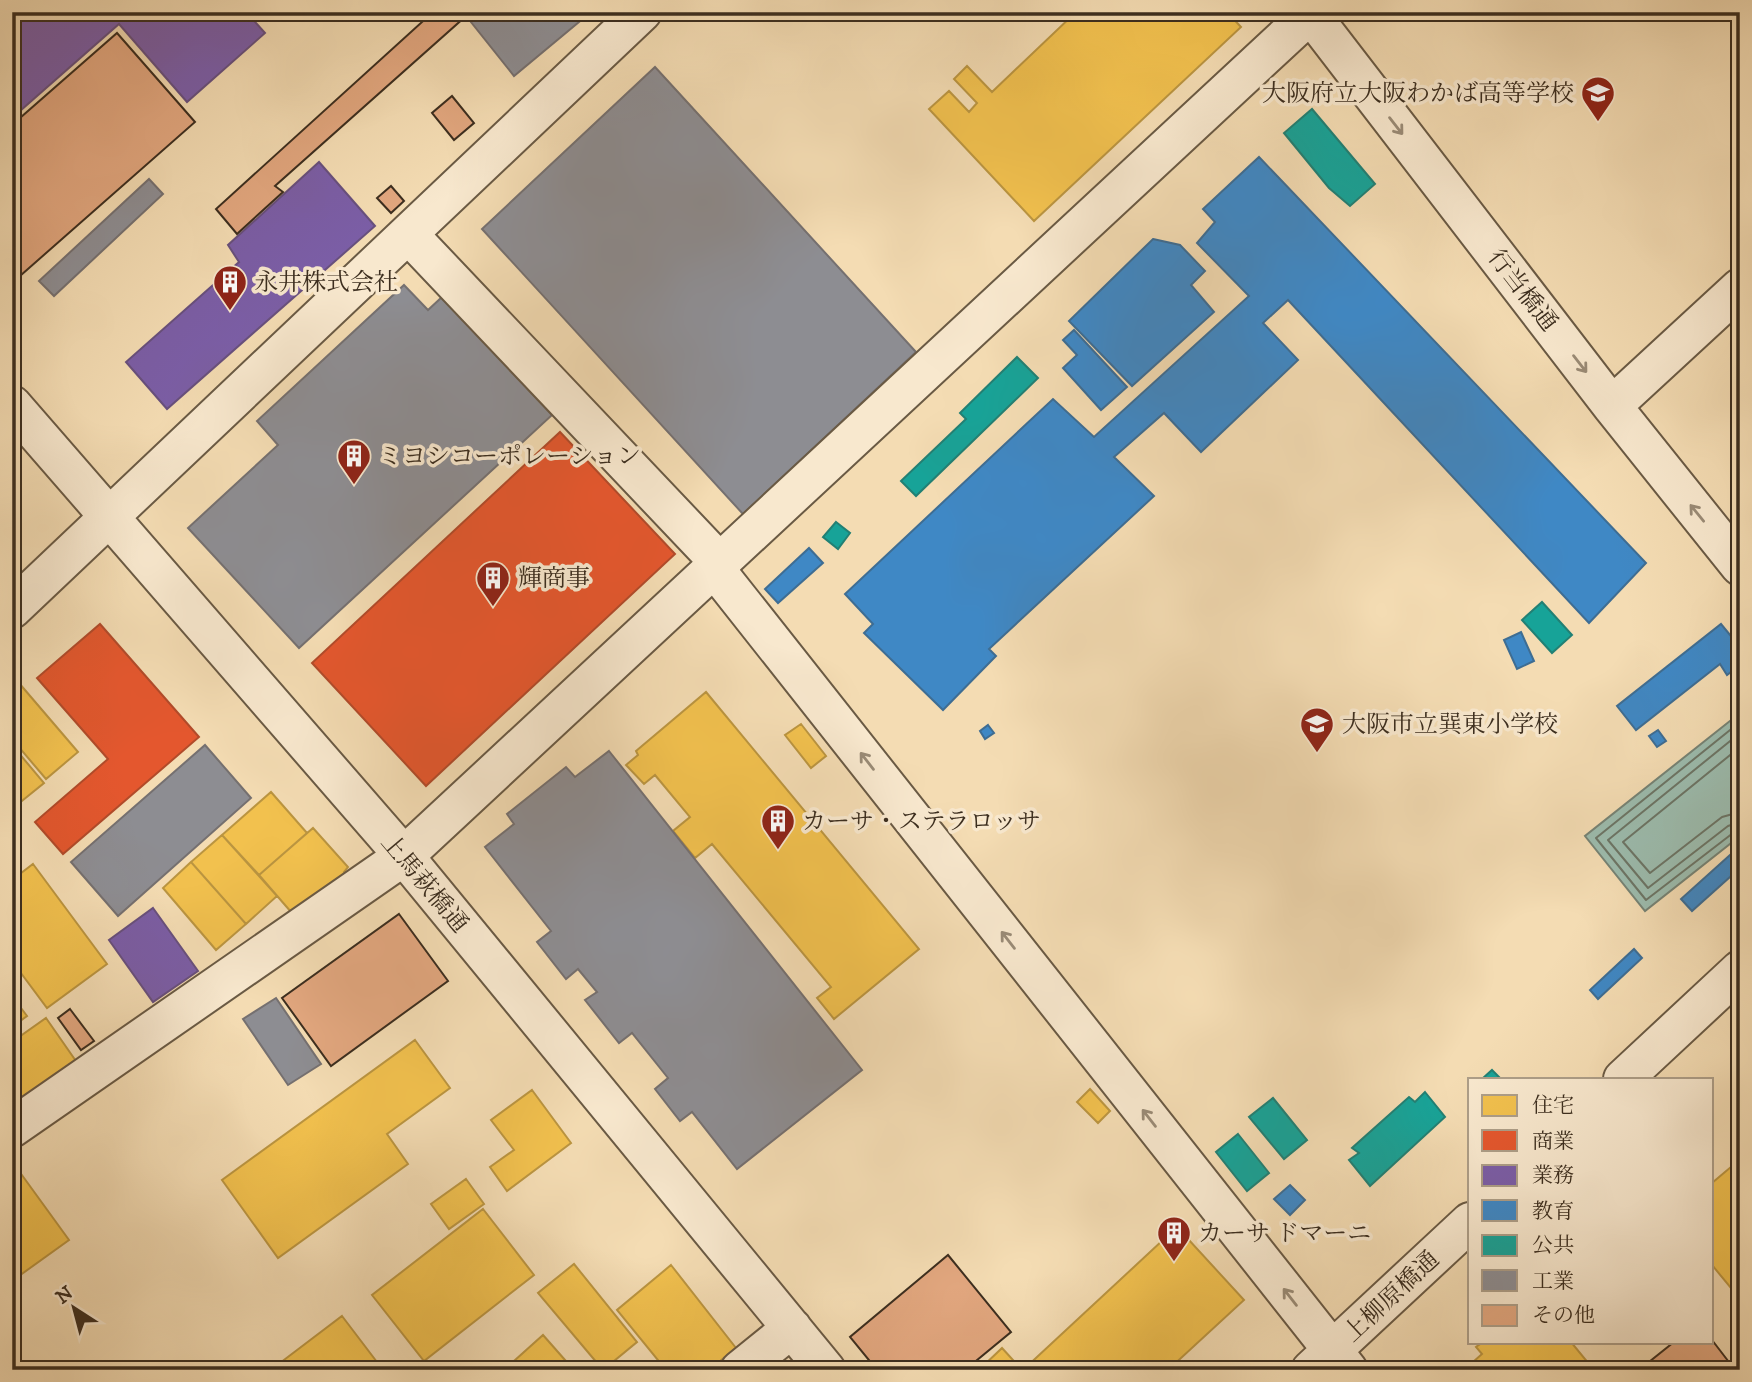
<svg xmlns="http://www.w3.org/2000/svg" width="1752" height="1382" viewBox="0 0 1752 1382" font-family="'IM FELL DW Pica','Noto Serif JP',serif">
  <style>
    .water { fill: #9cbcae; stroke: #768375; stroke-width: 2 }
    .homes { fill: #f2c14e; stroke: #bb9540; stroke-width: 2 }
    .shops { fill: #e4572e; stroke: #b24b2a; stroke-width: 2 }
    .offices { fill: #7b5ea7; stroke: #68507e; stroke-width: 2 }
    .schools { fill: #3f88c5; stroke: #3e6d93; stroke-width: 2 }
    .public { fill: #17a398; stroke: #228074; stroke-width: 2 }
    .industry { fill: #8d8d92; stroke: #757070; stroke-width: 2 }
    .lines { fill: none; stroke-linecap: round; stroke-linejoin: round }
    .shore { stroke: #6c7566; stroke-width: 2 }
    .building { fill: #e2a77f; stroke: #3c2e1f; stroke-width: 2 }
    .minor-casing { stroke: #6a5a44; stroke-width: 42 }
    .minor { stroke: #f8e8ce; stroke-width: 38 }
    .oneway { stroke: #9a8b76 }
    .labels { text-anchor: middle; stroke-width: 7; stroke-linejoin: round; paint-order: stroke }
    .poi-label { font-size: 24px; fill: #3c2e1f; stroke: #f8e8ce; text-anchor: start }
    .street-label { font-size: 24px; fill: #3c2e1f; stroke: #f8e8ce }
  </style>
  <rect width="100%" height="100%" fill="#f4dcb3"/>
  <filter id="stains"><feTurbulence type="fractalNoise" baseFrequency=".00286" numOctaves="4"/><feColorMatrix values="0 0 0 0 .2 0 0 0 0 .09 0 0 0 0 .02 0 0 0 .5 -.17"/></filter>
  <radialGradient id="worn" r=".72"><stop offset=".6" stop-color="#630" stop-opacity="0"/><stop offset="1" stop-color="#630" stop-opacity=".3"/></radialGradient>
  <path class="water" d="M1740,713V836L1645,911L1585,836Z"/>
  <path class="homes" d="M1076,12H1227L1241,27L1034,221L929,109L949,91L969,112L977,103L954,79L967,66L992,92Z
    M13,676L78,752L46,779L12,739Z
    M706,692L919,949L834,1019L817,998L831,987L712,844L695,858L673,831L690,817L655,775L644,784L626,765L638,755L636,751Z
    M801,724L826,756L811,768L785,735Z
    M12,745L44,783L12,809Z
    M271,792L307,833L259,875L222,835Z
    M313,828L348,867L344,872L348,876L298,920L259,875Z
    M222,835L277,896L246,924L191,862Z
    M191,862L246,924L216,950L163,888Z
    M33,864L107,964L47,1008L12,961V880Z
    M12,996L27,1016L12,1027Z
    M46,1018L78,1064L15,1107L12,1103V1042Z
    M415,1040L450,1088L387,1134L408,1164L278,1258L222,1180Z
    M1090,1089L1110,1111L1098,1123L1077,1102Z
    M532,1090L571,1143L507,1191L490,1167L514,1150L491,1120Z
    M1738,1161L1740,1163V1299L1712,1265V1183Z
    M19,1171L69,1240L12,1281V1176Z
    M466,1179L484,1204L449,1229L431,1204Z
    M483,1209L534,1275L424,1361L372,1295Z
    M1177,1227L1244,1300L1168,1370H1023Z
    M574,1264L637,1342L603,1370L538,1293Z
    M671,1265L736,1348L709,1370H666L617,1310Z
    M342,1316L383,1370H273L272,1369Z
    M543,1335L565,1360L553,1370H504Z
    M1483,1342H1571L1594,1370H1477L1472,1363L1482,1354L1476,1347Z
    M1002,1348L1022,1370H980V1369Z"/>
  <path class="shops" d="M560,432L675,554L426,786L312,663Z
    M100,624L199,737L63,854L35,822L108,759L37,678Z"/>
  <path class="offices" d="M12,12H246L265,33L187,102L119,24L12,118Z
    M319,162L375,226L167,409L126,362L239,262L228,245Z
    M153,908L198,971L153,1002L109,940Z"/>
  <path class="schools" d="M1259,157L1646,563L1589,623L1288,300L1263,323L1298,360L1201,452L1164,413L1114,457L1154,496L989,649L996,656L943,710L864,633L873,624L845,594L1053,399L1094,437L1249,296L1197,243L1215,222L1203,209Z
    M1153,239L1180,245L1205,271L1191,285L1214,312L1132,386L1069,321Z
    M1074,330L1127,387L1101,410L1063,368L1077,355L1063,340Z
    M809,548L823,563L778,603L765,589Z
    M1721,624L1740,647V665L1727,675L1720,664L1636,730L1617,706Z
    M1521,632L1534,661L1517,669L1504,640Z
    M988,725L994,733L985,739L980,731Z
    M1658,730L1666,741L1657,747L1649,736Z
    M1740,846V868L1692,911L1681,899Z
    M1634,949L1642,958L1598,999L1590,990Z
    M1290,1185L1305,1200L1290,1215L1274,1199Z"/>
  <path class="public" d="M1312,109L1375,184L1350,206L1329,188L1284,133Z
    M1017,357L1038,378L916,496L901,481L966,419L960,413Z
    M836,522L850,533L838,549L823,537Z
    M1542,602L1572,635L1552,653L1522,620Z
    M1492,1070L1501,1079H1482Z
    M1425,1092L1445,1117L1370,1186L1349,1160L1359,1153L1352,1148L1409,1097L1415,1102Z
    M1273,1098L1307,1140L1284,1159L1249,1117Z
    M1238,1134L1269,1173L1247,1191L1216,1152Z"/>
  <path class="industry" d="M463,12H591L514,76Z
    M655,67L916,352L743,514L482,229Z
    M149,179L163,194L54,296L39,281Z
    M404,285L428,310L442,297L552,415L299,648L188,528L278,445L257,421Z
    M205,745L251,798L118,916L71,862Z
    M609,751L862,1070L737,1169L692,1112L680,1121L655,1089L668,1078L632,1033L619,1043L585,1000L597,992L578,969L566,979L537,942L551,931L485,847L514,824L507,814L566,767L575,777Z
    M276,998L321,1064L288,1085L243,1019Z"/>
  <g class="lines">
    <path class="shore" d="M1740,722L1596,838L1646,900L1733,833L1740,831
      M1740,733L1608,840L1648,888L1728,826L1740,822
      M1740,747L1623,842L1650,873L1722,817L1740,812"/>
  </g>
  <path class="building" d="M433,12H463L466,16L275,186L283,192L237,234L216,209Z
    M117,33L195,122L12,283V125Z
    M452,96L474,123L454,140L432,113Z
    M391,186L404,201L391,213L377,198Z
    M399,914L448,981L331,1066L282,998Z
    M70,1009L94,1041L81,1050L58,1018Z
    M948,1255L1011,1332L965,1370H877L850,1337Z
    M1712,1340L1735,1370H1647L1644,1366L1674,1342Z"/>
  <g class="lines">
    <g class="minor-casing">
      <path id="minor" d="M1309,12L1612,406L1740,566
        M409,235L721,564
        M12,405L404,856L826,1370
        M1612,406L1740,288
        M715,569L1348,1370
        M12,609L642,12
        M1623,1079L1740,970
        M12,1128L404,856L1310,14
        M740,1370L792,1328
        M1311,1370L1470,1222"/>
    </g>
    <use href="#minor" class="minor"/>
  </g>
  <defs><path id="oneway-shaft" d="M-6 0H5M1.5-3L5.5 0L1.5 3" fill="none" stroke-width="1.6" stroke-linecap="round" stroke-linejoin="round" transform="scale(1.75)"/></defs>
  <g class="oneway">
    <use href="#oneway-shaft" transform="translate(1396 126) rotate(52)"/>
    <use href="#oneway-shaft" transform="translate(1580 364) rotate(52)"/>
    <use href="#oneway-shaft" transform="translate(1697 513) rotate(-129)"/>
    <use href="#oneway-shaft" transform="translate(867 761) rotate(-128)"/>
    <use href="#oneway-shaft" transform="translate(1008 940) rotate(-128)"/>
    <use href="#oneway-shaft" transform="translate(1149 1118) rotate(-128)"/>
    <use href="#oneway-shaft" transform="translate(1290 1297) rotate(-128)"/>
  </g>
  <defs>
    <g id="school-pin" transform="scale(1.75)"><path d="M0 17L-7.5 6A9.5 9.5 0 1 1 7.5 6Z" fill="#8f2418" stroke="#f8e8ce"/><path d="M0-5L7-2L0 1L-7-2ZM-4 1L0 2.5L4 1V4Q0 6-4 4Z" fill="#fff"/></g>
    <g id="building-pin" transform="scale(1.75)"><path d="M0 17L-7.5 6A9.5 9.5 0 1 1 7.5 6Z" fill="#8f2418" stroke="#f8e8ce"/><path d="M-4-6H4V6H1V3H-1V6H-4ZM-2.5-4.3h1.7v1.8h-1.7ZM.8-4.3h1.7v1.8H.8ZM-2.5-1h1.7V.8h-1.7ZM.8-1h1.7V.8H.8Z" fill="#fff"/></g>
  </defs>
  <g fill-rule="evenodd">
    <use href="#school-pin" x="1598" y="93"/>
    <use href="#building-pin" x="230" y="282"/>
    <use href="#building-pin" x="354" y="456"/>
    <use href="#building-pin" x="493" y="578"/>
    <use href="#school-pin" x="1317" y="724"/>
    <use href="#building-pin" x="778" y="821"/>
    <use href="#building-pin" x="1174" y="1233"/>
  </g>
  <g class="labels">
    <g class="poi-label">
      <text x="1574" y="101" text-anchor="end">大阪府立大阪わかば高等学校</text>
      <text x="254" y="290">永井株式会社</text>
      <text x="378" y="464">ミヨシコーポレーション</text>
      <text x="518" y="586">輝商事</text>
      <text x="1342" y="732">大阪市立巽東小学校</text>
      <text x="802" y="829">カーサ・ステラロッサ</text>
      <text x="1198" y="1241">カーサ ドマーニ</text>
    </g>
    <g class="street-label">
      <text transform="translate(1523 290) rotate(52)" y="8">行当橋通</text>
      <text transform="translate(425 883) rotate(50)" y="8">上馬萩橋通</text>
      <text transform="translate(1391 1296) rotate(-43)" y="8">上柳原橋通</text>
    </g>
  </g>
  <rect width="1752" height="1382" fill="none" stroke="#f4dcb3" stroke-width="42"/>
  <rect x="14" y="14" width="1724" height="1354" fill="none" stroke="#3c2e1f" stroke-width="3.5"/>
  <rect x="21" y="21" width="1710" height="1340" fill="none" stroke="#3c2e1f" stroke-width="2"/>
  <rect x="1468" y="1078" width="245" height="266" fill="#f8e8ce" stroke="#ad9e88" stroke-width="2"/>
  <rect x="1482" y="1095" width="35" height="21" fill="#f2c14e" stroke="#ad9e88" stroke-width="2"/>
  <text x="1532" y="1112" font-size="21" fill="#3c2e1f">住宅</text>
  <rect x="1482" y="1130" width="35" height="21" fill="#e4572e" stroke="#ad9e88" stroke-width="2"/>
  <text x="1532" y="1148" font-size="21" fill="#3c2e1f">商業</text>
  <rect x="1482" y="1165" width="35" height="21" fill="#7b5ea7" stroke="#ad9e88" stroke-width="2"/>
  <text x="1532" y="1182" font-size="21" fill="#3c2e1f">業務</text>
  <rect x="1482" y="1200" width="35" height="21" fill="#3f88c5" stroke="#ad9e88" stroke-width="2"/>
  <text x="1532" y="1218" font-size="21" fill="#3c2e1f">教育</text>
  <rect x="1482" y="1235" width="35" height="21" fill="#17a398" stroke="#ad9e88" stroke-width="2"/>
  <text x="1532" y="1252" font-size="21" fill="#3c2e1f">公共</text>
  <rect x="1482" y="1270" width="35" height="21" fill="#8d8d92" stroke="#ad9e88" stroke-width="2"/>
  <text x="1532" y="1288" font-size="21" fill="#3c2e1f">工業</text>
  <rect x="1482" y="1305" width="35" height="21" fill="#e2a77f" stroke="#ad9e88" stroke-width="2"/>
  <text x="1532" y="1322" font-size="21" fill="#3c2e1f">その他</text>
  <g transform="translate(74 1308) rotate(324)" stroke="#f8e8ce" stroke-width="5" paint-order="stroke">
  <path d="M0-5L12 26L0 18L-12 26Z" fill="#3c2e1f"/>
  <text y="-10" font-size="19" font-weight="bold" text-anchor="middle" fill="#3c2e1f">N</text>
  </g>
  <rect width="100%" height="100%" filter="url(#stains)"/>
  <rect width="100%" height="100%" fill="url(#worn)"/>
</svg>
